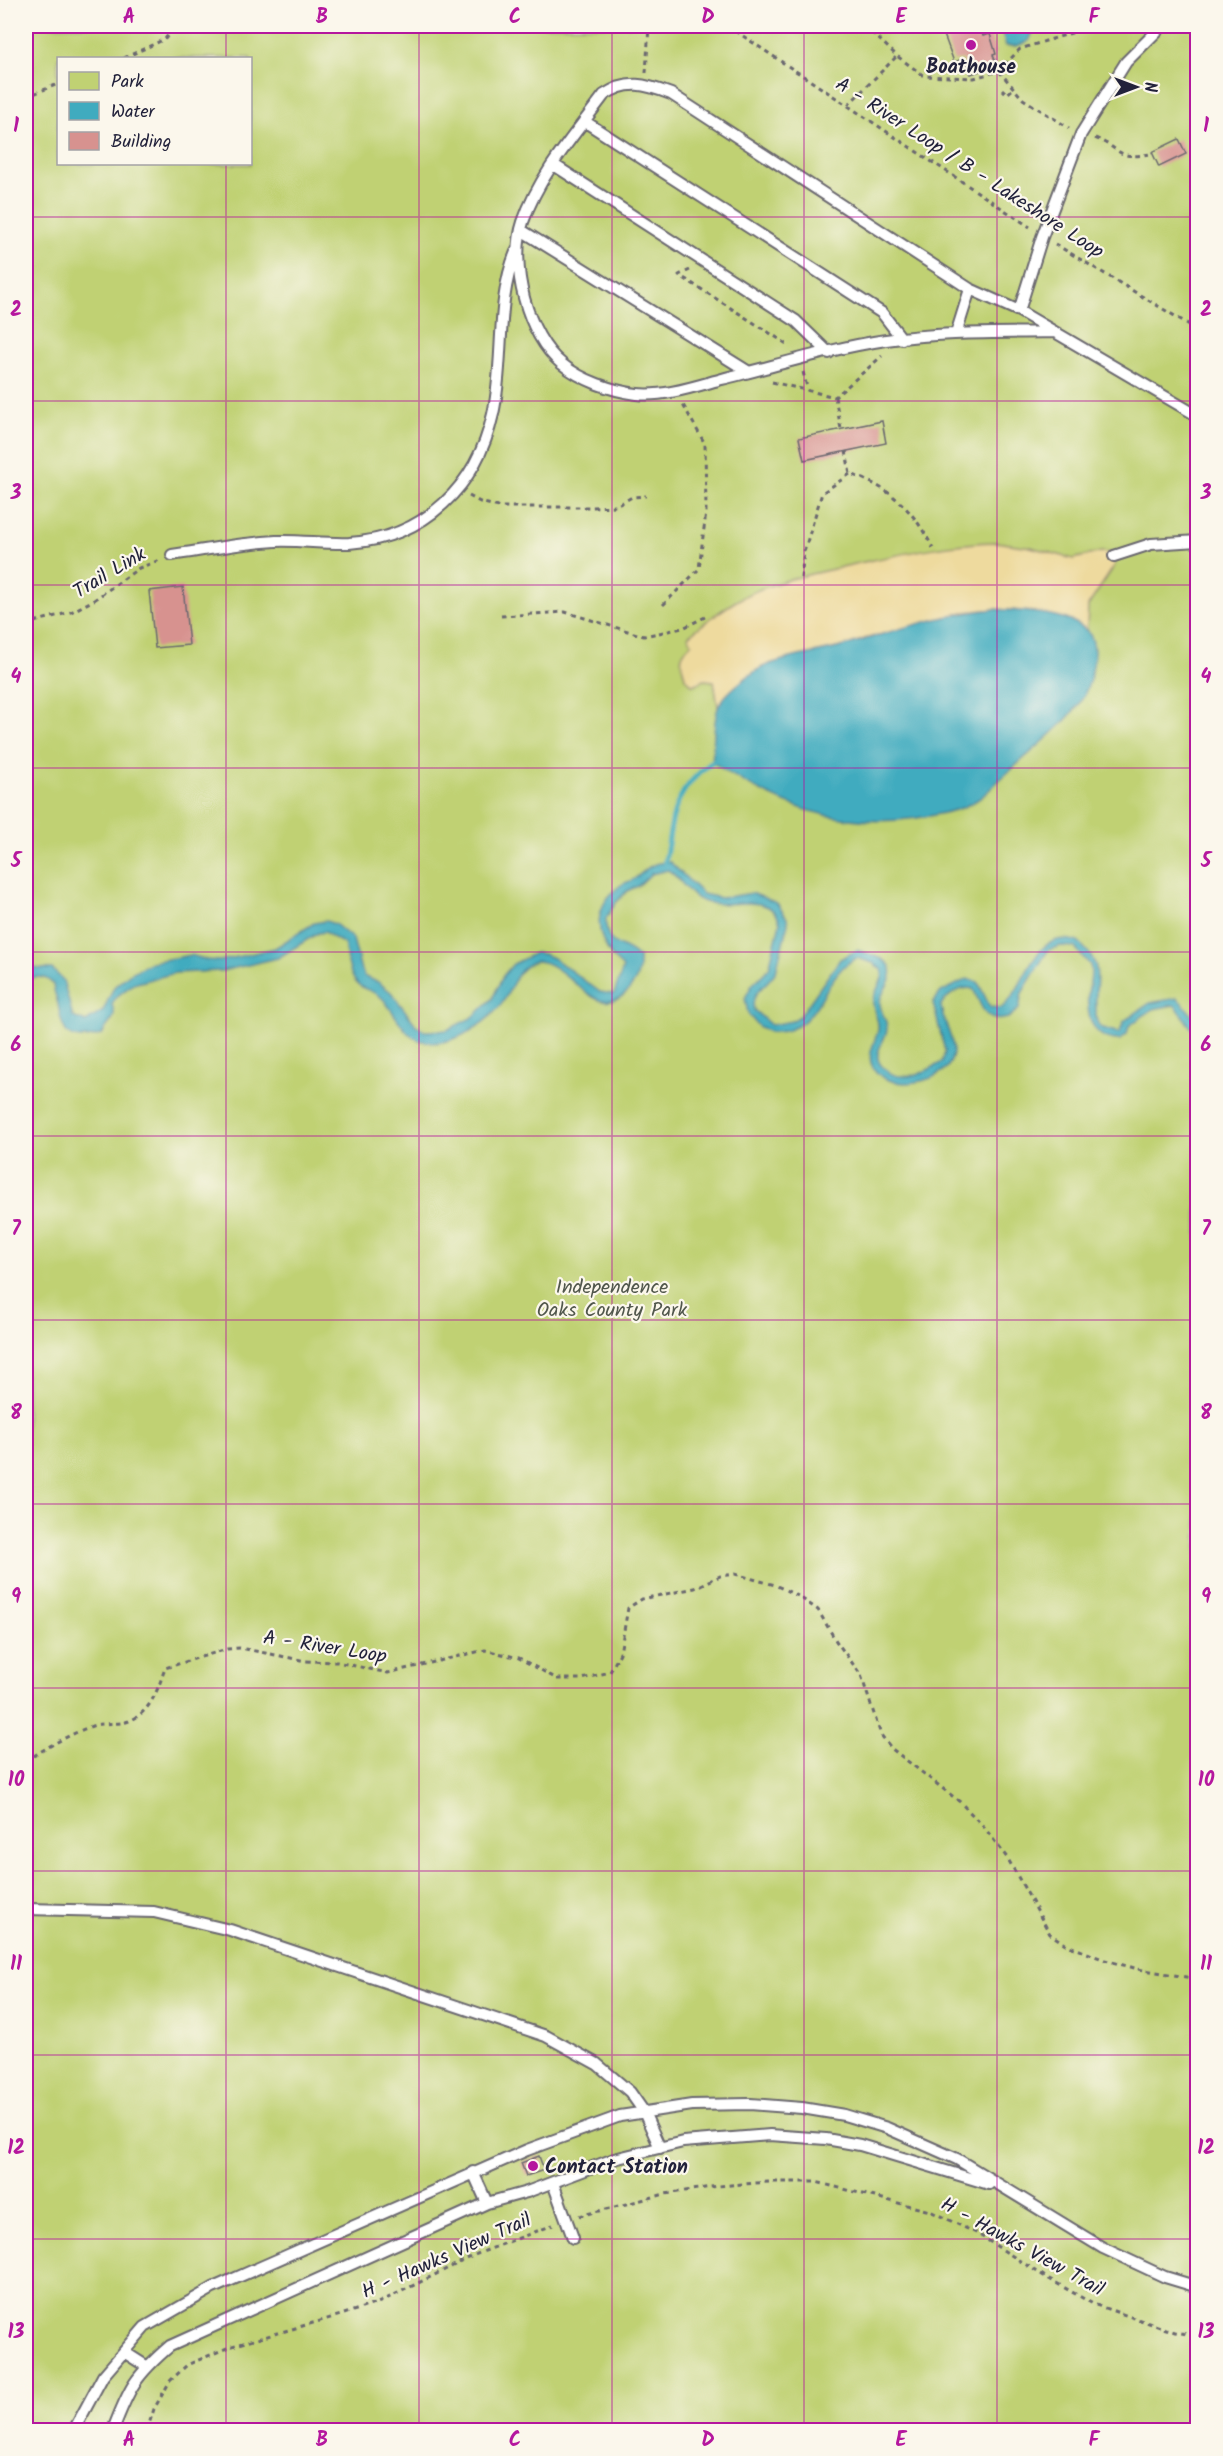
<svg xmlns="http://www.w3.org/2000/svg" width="1223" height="2456" viewBox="0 0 1223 2456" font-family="Kalam,sans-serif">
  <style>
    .green { fill: #c0d173; stroke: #717a57; stroke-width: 1.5; fill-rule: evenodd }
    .sand { fill: #eeda9e; stroke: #887e6c; stroke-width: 1.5 }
    .water { fill: #40abbf; stroke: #31667d; stroke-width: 1.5 }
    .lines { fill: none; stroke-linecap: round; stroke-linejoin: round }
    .stream { stroke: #40abbf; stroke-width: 5 }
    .building { fill: #d7928f }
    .service-casing { stroke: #6b686f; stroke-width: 14 }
    .path { stroke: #6b686f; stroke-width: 3; stroke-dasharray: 4.5 4.5; stroke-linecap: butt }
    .service { stroke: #fff; stroke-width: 10 }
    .grid { fill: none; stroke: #b5179e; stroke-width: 1.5; stroke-opacity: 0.55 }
    .poi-dot { fill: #b5179e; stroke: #fbf7ec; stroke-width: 2 }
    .labels { text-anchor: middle; stroke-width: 4.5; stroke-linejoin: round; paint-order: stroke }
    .poi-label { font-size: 20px; font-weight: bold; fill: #22223b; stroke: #fbf7ec }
    .street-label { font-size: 20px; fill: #22223b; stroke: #fbf7ec }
    .park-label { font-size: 20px; fill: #51574c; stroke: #fbf7ec }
    .neatline { fill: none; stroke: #b5179e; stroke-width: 2 }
    .grid-label { font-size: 20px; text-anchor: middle; font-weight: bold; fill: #b5179e }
  </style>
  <rect width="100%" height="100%" fill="#fbf7ec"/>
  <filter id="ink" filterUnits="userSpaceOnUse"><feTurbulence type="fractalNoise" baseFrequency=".0167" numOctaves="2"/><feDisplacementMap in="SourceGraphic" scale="12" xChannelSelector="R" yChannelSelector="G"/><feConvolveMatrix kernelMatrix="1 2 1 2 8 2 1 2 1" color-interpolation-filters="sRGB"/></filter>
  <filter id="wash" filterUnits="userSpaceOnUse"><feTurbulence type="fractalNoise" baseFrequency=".008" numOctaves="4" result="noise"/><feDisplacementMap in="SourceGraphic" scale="24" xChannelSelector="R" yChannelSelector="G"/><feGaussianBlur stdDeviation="1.35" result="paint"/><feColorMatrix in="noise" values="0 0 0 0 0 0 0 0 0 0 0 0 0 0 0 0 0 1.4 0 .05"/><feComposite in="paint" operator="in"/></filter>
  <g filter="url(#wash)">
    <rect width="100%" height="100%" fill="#f2e9d0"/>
    <path class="green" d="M26,26H1197V2430H26ZM58,58H250V164H58Z"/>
    <path class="sand" d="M996,542L1031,547L1073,559L1101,552L1113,553L1115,565L1088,606L1087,630L1060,618L1034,612L995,609L964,612L864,639L845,646L769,664L755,672L734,688L718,707L714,681L704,680L693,685L685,678C681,660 677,656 692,643L688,636C708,620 727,605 749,594C782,579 820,572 855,564C902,554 948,543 996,542Z"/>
    <path class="water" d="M985,26H1043L1033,32L1029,41L1017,46H1006L1002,32L995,28L987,31Z
      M995,609C1020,611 1069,612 1087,631C1102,646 1090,688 1079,704C1062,728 1027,755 1004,776C995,783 987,794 977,800C969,805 957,810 948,812C858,834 787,814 712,762C714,747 713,721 718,708C723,693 755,669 770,664C794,655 820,653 845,646C894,630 944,614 995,609Z
      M670,862L703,894L721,898L752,893L777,903L787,918L788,923L776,971C769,985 749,991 754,1010L771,1025L792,1021L800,1016L840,959L857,950C867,954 883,956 890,966C896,977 882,990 880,1001C879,1011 887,1019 887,1028C887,1037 879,1045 878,1054C877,1060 881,1066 886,1070C902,1084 926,1072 942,1062L945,1051L933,1003L941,992L967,979L978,982L990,1007L1001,1008C1028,989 1032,925 1078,942C1106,966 1094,977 1096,1008C1096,1016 1095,1020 1100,1027L1119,1033L1124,1021L1150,1003L1177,998C1186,1006 1198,1020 1197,1032C1186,1027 1184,1013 1174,1005L1153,1009L1129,1026L1127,1034L1120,1040C1093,1041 1086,1016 1088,994C1089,984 1093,975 1090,965L1074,947L1060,946L1048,950L1022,993L1019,1009L1008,1018C983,1025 982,1005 973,989C962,986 947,995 941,1005C942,1022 957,1041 952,1058C946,1082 891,1094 874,1069C865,1056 875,1044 878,1030C880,1020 871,1010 873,999C875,989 885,980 882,970L873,963L857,958C819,974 823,1036 769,1032L758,1026L748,1014L745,998L752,985L769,968L780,923C771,889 727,911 702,901C688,896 681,878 668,870L651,874L638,886L627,891L615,904L606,918C605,950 622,941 639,958C640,973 637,981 627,992C594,1025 569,961 536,961C514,968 513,990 500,1006C481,1029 436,1058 408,1033C399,1023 392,1010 384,1000C377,992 368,991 360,986C348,977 348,958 344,944L325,932L318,933L278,958L222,971L175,973L133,984L115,998L112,1005C119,1020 106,1023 102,1035C68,1044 63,1035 58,1004C56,997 54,991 53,985C47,975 36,977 26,978V968L52,969L63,980L73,1017L86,1022L103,1011L114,987L129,974L151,962L191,955L207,960L220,961L275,948L314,923L326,921L335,924L353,939L361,970L365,977L378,982L391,992L416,1025L425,1031L447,1030L473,1017L492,999L503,976L513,964L535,953L544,954L555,959L600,992L614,994L623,968C620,964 616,962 613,958C594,932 593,906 621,885C625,882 630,882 634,879C648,869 650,862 670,862Z"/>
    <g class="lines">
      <path class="stream" d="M664,866C674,819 668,796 712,762"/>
    </g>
    <g id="blocks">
      <path class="building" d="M961,26L963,32L980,27L983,36L990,34L996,54L993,55L997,65L971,74L967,64L964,65L963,59L954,62L943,32Z
        M1179,139L1186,154L1159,167L1152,152Z
        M882,421L886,443L804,460L799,438Z
        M183,587L189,645L155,648L149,591Z
        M539,2156L544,2170L526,2176L521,2163Z"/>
    </g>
  </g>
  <g filter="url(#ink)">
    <use href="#blocks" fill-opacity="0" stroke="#6b686f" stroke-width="1.5"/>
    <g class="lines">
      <g class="service-casing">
        <path id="service" d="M584,121L882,313L902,339
          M554,165L796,321L829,353
          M521,230L749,372
          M1019,311L1042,237L1081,134L1126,62L1162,26
          M1054,332C998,333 941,332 886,340C832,348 775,366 722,379C696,386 664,397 637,394C612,391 581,380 562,364C527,336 509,264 523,222C539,175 575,134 604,95C628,79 645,84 671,94L970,289L1019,311L1198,416
          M956,334L970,289
          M172,555C206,550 241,543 276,541C300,540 325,544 349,543C425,538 477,486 493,414C505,361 495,303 516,252
          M1114,556L1151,544L1198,541
          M26,1909L154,1912L230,1930L546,2036L597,2064L630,2092L644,2112L660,2148
          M473,2172L487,2203
          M553,2183L573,2238
          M124,2352L146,2366
          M74,2430L103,2376L145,2327L213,2288L527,2150L620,2116L692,2105L750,2104L802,2108L844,2115L887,2128L957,2159L1103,2248L1165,2277L1198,2287
          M113,2430C129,2388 135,2376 170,2346L487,2203L527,2192L614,2159L683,2142L770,2135L826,2139L860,2145L989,2184"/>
      </g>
      <path class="path" d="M728,26L1030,227
        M865,26L897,56L924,76L974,78L999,71L1020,49L1094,26
        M124,58L165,39L175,26
        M999,71L1023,99L1069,128
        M646,73L649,26
        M1002,89L1007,94L1013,89
        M26,97L58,84
        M848,105L897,56
        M1095,138C1122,149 1116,160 1150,154
        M1055,244L1198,330
        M690,270L679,275L790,346
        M803,372L808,391
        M772,382L835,397L882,356
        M835,397L841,429
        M846,451L850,474C892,488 913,510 933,548
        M469,496L480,502L499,507H591L616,506L632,497L646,496
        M801,578L804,552L822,493L850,474
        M663,605L699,569L706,512L705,444L682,403
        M501,616L565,612L644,636L683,628L705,617
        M26,624L71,612L94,600L139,568L160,560
        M26,1761C47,1747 68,1735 92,1726C104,1722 118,1725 129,1721C151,1712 158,1689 165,1668L227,1649L240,1648L306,1661L337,1662L388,1673L485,1650L519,1658L557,1679H582L610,1672L620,1653L628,1608L642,1599L695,1588L720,1576L735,1574L775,1585L798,1596L818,1610L836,1641L861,1675L881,1735L892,1749L960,1802L984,1827L1008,1859L1050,1934L1067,1945L1105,1960L1138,1969L1198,1979
        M579,2216L665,2194L718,2186L769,2182H816L930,2211L976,2233L1044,2276L1093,2304L1175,2332L1198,2336
        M147,2430L154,2409L170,2381L187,2365L229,2347L341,2315L380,2302L477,2254L553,2225"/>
      <use href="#service" class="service"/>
    </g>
  </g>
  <path class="grid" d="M226,26V58M419,26V2430M612,26V2430M804,26V2430M997,26V2430M226,164V2430M26,217H1198M26,401H1198M26,585H1198M26,768H1198M26,952H1198M26,1136H1198M26,1320H1198M26,1504H1198M26,1688H1198M26,1871H1198M26,2055H1198M26,2239H1198"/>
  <g class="poi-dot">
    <circle cx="971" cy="45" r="6"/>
    <circle cx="533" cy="2166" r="6"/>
  </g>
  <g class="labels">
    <g class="poi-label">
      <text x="971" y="73">Boathouse</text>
      <text x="545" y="2173" text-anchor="start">Contact Station</text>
    </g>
    <g class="street-label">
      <text transform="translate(970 167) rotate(33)" y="7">A - River Loop / B - Lakeshore Loop</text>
      <text transform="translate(109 572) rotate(-31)" y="7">Trail Link</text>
      <text transform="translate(325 1646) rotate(9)" y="7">A - River Loop</text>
      <text transform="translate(1023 2246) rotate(29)" y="7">H - Hawks View Trail</text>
      <text transform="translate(446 2255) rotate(-24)" y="7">H - Hawks View Trail</text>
    </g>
    <g class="park-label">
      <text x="612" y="1293">Independence<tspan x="612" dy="23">Oaks County Park</tspan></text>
    </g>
  </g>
  <rect width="1223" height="2456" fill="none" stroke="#fbf7ec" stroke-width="66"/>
  <rect x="57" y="57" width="195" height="108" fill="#fbf7ec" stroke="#a4a2a5" stroke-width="1.5"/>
  <rect x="69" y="72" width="30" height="18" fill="#c0d173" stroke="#a4a2a5" stroke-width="1.5"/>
  <text x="111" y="87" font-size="18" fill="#22223b">Park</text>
  <rect x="69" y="102" width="30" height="18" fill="#40abbf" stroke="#a4a2a5" stroke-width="1.5"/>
  <text x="111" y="117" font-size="18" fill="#22223b">Water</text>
  <rect x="69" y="132" width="30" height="18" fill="#d7928f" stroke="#a4a2a5" stroke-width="1.5"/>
  <text x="111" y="147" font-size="18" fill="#22223b">Building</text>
  <g transform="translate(1136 87) rotate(90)" stroke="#fbf7ec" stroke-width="4.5" paint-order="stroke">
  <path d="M0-4.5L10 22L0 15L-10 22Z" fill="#22223b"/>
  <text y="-9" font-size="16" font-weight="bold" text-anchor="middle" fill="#22223b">N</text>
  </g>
  <rect x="33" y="33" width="1157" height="2390" class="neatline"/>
  <g class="grid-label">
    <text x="129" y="23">A</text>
    <text x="322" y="23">B</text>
    <text x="515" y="23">C</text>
    <text x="708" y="23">D</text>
    <text x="901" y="23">E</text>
    <text x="1094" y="23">F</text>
    <text x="16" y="132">1</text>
    <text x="1206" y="132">1</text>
    <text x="16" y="316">2</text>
    <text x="1206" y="316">2</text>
    <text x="16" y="499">3</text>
    <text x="1206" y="499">3</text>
    <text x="16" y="683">4</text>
    <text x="1206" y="683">4</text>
    <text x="16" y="867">5</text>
    <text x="1206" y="867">5</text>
    <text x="16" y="1051">6</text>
    <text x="1206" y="1051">6</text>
    <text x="16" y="1235">7</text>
    <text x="1206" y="1235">7</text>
    <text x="16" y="1419">8</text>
    <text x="1206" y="1419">8</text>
    <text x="16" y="1603">9</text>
    <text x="1206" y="1603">9</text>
    <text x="16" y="1786">10</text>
    <text x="1206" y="1786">10</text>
    <text x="16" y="1970">11</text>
    <text x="1206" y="1970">11</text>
    <text x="16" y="2154">12</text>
    <text x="1206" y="2154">12</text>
    <text x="16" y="2338">13</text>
    <text x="1206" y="2338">13</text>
    <text x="129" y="2446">A</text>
    <text x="322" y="2446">B</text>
    <text x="515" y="2446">C</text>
    <text x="708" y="2446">D</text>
    <text x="901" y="2446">E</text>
    <text x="1094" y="2446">F</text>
  </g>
</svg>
